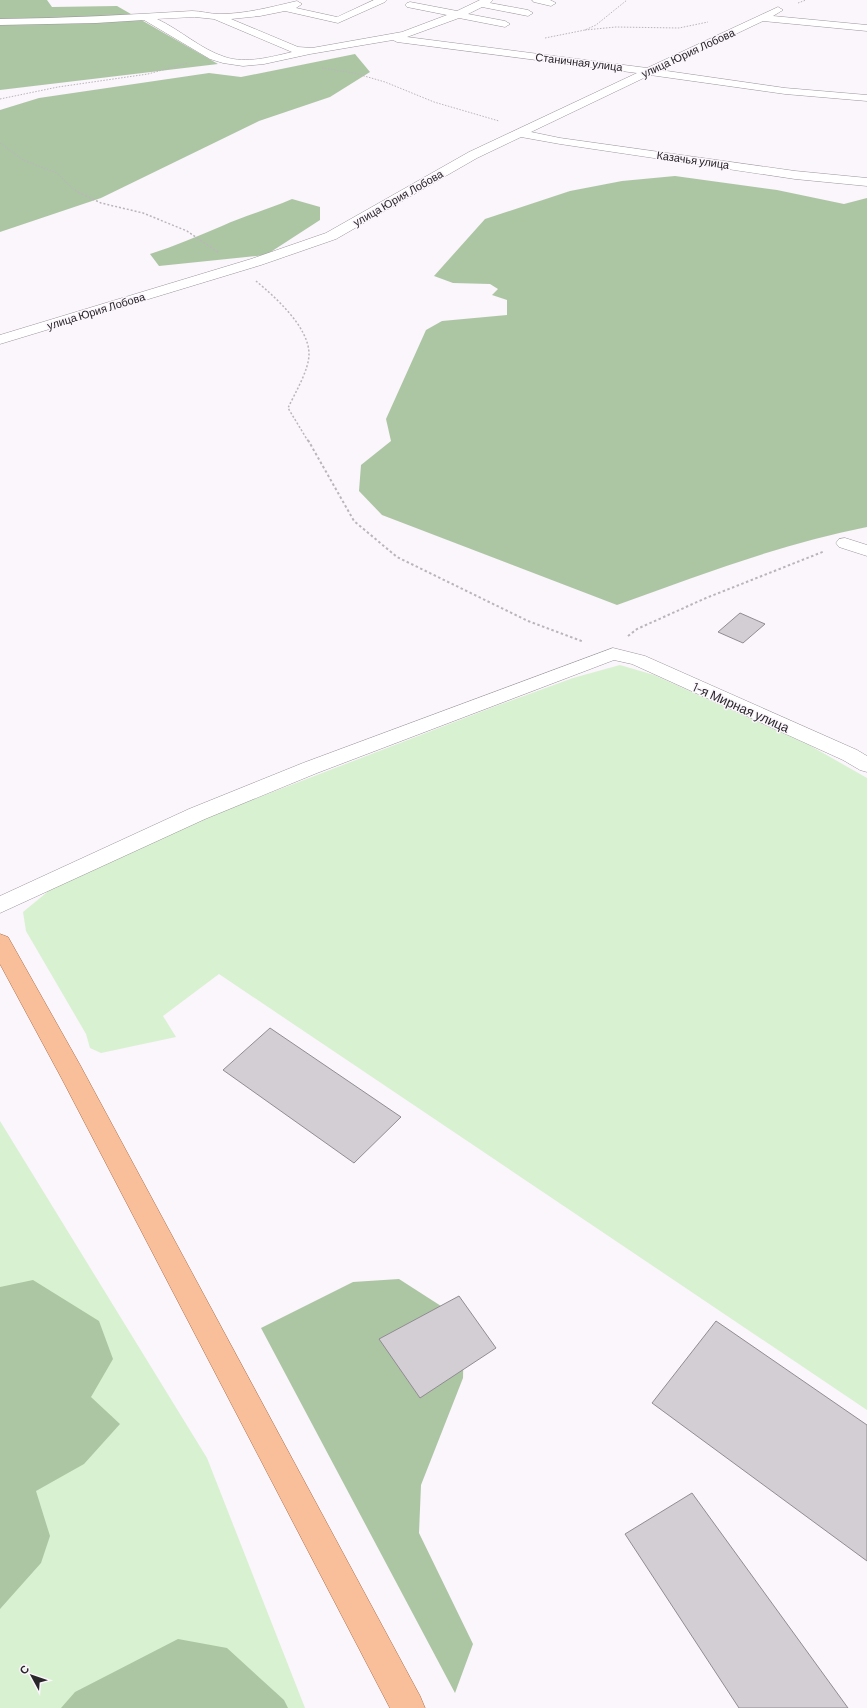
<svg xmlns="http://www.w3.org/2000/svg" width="867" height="1708" viewBox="0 0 867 1708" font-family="Barlow,sans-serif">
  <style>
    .green { fill: #d8f1d0 }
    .forest { fill: #acc6a4 }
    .building { fill: #d3cdd4; stroke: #918b92 }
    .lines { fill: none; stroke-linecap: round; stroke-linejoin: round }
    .minor-casing { stroke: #9c969c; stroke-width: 1 }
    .major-casing { stroke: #ad6e46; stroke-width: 1 }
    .path-far2 { stroke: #bab5bb; stroke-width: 1; stroke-dasharray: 1.5 1.5; stroke-linecap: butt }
    .path-far1 { stroke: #bab5bb; stroke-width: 1.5; stroke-dasharray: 2 2; stroke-linecap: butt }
    .path { stroke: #bab5bb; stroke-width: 2; stroke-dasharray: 2.5 2.5; stroke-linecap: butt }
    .minor { fill: #fff; fill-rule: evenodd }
    .major { fill: #f8bf9a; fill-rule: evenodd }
    .labels { text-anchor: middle; stroke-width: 3; stroke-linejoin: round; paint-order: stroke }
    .far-street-label { font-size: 11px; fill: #292629; stroke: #fbf5fc }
    .street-label { font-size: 13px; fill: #292629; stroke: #fbf5fc }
  </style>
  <rect width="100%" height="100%" fill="#fbf5fc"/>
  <path class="green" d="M620,665L654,675L809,745L867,778V1410L219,974L163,1016L176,1037L101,1053L90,1048L86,1034L26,931L23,912L51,889L208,817L496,706L573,678Z
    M0,1121L207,1458L305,1708H0Z"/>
  <path class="forest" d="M0,0H47L52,7L117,6L218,64L0,90Z
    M355,54L370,72L330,97L259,121L101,198L0,232V110L39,98L209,73L241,77Z
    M675,176L777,190L844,204L867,198V527C781,544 700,575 617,605L382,515L359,491L361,465L391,441L386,419L426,330L442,321L507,315V300L492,295L498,289L490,284L453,283L434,276L485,219L570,191L622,181Z
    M292,199L320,207V220L266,255L159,266L150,254C175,246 198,236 222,226C245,216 269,209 292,199Z
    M399,1279L455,1315L464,1334L463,1378L421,1485L419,1533L473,1644L455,1693L261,1328L353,1282Z
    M33,1280L99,1321L113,1359L91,1397L120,1424L84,1464L36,1491L50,1536L41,1563L0,1609V1287Z
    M178,1639L227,1648L284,1700L288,1708H61L75,1692Z"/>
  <path class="building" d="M740,613L765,624L743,643L718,632Z
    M270,1028L401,1117L354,1163L223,1070Z
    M459,1296L496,1348L420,1398L379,1339Z
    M716,1321L867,1425V1561L652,1403Z
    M692,1493L848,1708H739L625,1534Z"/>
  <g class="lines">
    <g class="minor-casing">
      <path id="minor" d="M374,0H387L385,2L338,23L285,11L260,16L231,19L298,47L312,48L402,32L447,15L407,7L405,5L407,3L410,2L457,11L480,0H493L490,3L528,10L533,13L528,16L482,7L468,14L505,21L510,24L505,27L459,18L407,37L647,68L778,7L783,10L773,16L867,25V31L763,21L660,70L785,88L867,95V101L785,94L650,75L531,132L560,138L795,171L867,178V186L795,179L560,144L521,137L477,158L336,239L261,265L0,344V335L251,259L326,233L469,152L637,73L397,42L393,40L310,54L264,64L243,66L223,63L210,59L144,20L96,23L0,25V19C64,18 128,15 192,11C201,11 210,14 219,14C246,14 271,7 297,1L302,4L296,8L337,17ZM195,17L214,19L292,52C271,57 246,64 225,57C200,49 181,30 157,19Z
        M532,0H550L556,3L551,6L534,2Z
        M845,538L867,545V556L839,547L836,543L839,539Z
        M613,648L645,656L857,750L867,756V772L860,770L843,760L632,664L614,660L317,773L205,819L0,913V896L189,809L303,763Z"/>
    </g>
    <g class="major-casing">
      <path id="major" d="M0,934L8,937L80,1065L420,1696L425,1708H390L62,1079L0,964Z"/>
    </g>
    <path class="path-far2" d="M798,3L806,0
      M585,30L616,27L679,28L708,22
      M545,38L585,30L596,25L627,0
      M322,68L354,73L385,82L434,102L499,121
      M0,99L58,87L148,74L188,63
      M0,143L23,160L57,173L73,189L80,193"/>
    <path class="path-far1" d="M78,192L101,203L143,213L187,231L219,253
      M256,281C275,297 309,327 309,354C309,370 295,393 288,408L308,441"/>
    <path class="path" d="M308,440L354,521L397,557L528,621L584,642
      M628,636L637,629L706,598L825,551"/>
    <use href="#minor" class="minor"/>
    <use href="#major" class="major"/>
  </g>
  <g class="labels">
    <g class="far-street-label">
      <text transform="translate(688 53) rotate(-25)" y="4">улица Юрия Лобова</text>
      <text transform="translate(579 62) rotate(7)" y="4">Станичная улица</text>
      <text transform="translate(693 160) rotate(8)" y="4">Казачья улица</text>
      <text transform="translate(398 198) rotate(-30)" y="4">улица Юрия Лобова</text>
      <text transform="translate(96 311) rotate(-17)" y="4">улица Юрия Лобова</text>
    </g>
    <g class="street-label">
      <text transform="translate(741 707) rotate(24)" y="5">1-я Мирная улица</text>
    </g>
  </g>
  <g transform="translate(32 1676) rotate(310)" stroke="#fbf5fc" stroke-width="3" paint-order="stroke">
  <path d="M0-3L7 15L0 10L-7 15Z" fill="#292629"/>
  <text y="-6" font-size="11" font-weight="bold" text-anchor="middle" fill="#292629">С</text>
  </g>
</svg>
